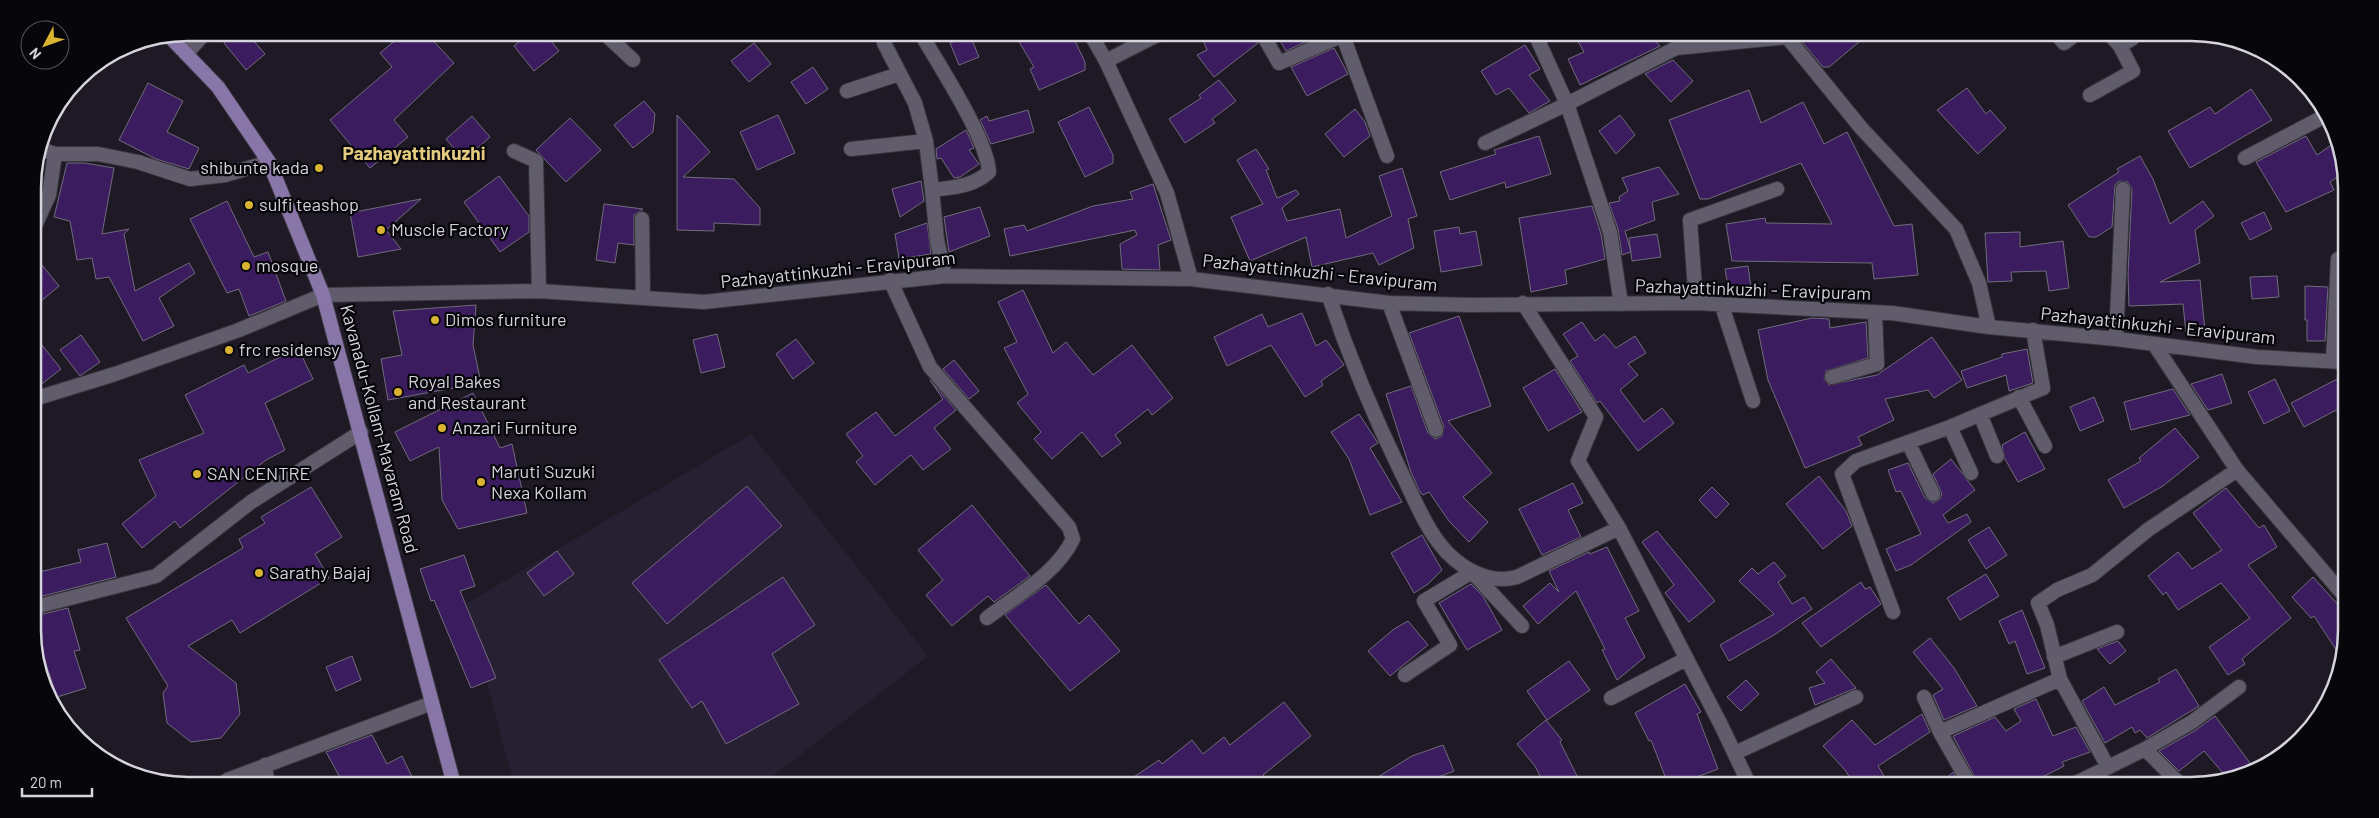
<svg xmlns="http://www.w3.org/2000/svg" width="2379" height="818" viewBox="0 0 2379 818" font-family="Barlow,sans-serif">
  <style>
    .built { fill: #272032 }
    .building { fill: #3a1c5f; stroke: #716c7b }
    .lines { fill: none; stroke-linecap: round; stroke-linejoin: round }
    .service-casing { stroke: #39363f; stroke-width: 16 }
    .minor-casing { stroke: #39363f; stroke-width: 16 }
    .tertiary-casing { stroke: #39363f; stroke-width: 16 }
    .primary-casing { stroke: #39363f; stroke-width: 16 }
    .service { stroke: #615c6b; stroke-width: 14 }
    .minor { stroke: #615c6b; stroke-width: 14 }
    .tertiary { stroke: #615c6b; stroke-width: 14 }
    .primary { stroke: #8976a8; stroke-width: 14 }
    .poi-dot { fill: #dab333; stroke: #07060a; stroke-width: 2 }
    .labels { text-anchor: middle; stroke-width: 4.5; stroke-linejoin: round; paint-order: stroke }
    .poi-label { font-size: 18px; fill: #d5d3db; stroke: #07060a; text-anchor: start }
    .street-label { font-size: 18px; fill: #d5d3db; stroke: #07060a }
    .neighbourhood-label { font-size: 19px; font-weight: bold; fill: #e5cb7f; stroke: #07060a }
    .rim { fill: none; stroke: #d5d3db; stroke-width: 2.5 }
  </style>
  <rect width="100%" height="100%" fill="#1e1925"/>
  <path class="built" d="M751,434L928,656L765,782L513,781L466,604Z"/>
  <path class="building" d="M237,33H247L265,54L246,70L224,43Z
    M404,33H426L454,63L394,120L408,137L370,168L330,120L392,67L380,53Z
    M529,33H545L559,51L534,71L514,46Z
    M970,35L979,57L959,65L950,43Z
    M1015,35H1072L1085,62V70L1039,90L1030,69L1034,67Z
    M1201,35H1254L1258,43L1214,77L1197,55L1207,50Z
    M1277,35H1320L1286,51Z
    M1575,36H1651L1660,46L1580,85L1568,59L1584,52Z
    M1798,37H1865L1829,67H1823Z
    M754,43L771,64L749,82L731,61Z
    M1525,45L1540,69L1529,75L1550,101L1529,113L1509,88L1496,95L1481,71Z
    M1334,48L1348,74L1307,96L1291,67Z
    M1673,60L1693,81L1671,102L1645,74Z
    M813,67L828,89L806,104L791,82Z
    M1219,80L1236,101L1212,119L1215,123L1185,143L1169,119L1201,98L1199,95Z
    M148,83L183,101L167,132L199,148L189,169L156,159L119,140Z
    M1967,88L1986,114L1990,110L2006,128L1978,154L1937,110Z
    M2251,89L2272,120L2190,168L2168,131L2210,107L2215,114Z
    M1749,90L1761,123L1803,102L1824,144L1847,132L1894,226L1912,224L1918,275L1874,279L1872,263L1732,261L1726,224L1765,218L1766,223L1832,224L1801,163L1708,199H1700L1669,120Z
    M644,101L655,114L653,132L633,148L614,125Z
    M1089,107L1113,155V163L1085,177L1058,122Z
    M1355,109L1365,122L1370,136L1344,157L1325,134Z
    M1028,110L1034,132L991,144L980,120L987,116L989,121Z
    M677,115L710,152L683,177L734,179L760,208V225L714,223V231L677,230Z
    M778,115L795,153L757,170L740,132Z
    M1620,115L1635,135L1616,154L1599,131Z
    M472,116L490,137L464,160L446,139Z
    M570,118L601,150L566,182L536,150Z
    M966,130L974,148L969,150L979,164L960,177L954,178L941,158L937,159L936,149Z
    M1539,136L1551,174L1506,188L1505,182L1450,200L1440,172L1496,154L1494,150Z
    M2306,136L2317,155L2336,142L2344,158L2343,173L2330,182L2334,190L2286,212L2256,162Z
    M1256,149L1269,169L1266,170L1277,198L1296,190L1299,194L1282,208L1287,221L1340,209L1346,238L1392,216L1379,176L1402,168L1417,216L1408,219L1414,248L1379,265L1373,253L1312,267L1306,237L1250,261L1231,217L1263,204L1237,160Z
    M2140,156L2153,179L2170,224L2203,201L2214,216L2195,230L2200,263L2160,282L2200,280L2205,331L2186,333L2183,304L2129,306L2128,274L2132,189L2128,182L2119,181L2115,185L2112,227L2096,237H2089L2068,205L2119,172L2117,169Z
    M67,163H85L114,168L102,234L129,229L124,234L135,291L189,263L195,273L159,298L174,326L143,341L109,277L96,279L92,258L77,260L70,221L54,217Z
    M1659,167L1679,194L1652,202L1655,220L1625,231L1631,252L1622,255L1618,229L1609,203L1620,201L1619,197L1628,191L1622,178Z
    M499,176L529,216V232L500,252L464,202Z
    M921,181L924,201L900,217L892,189Z
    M1153,184L1171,240L1158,245L1160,270L1122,269L1120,244L1137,235L1135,230L1010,256L1004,229L1024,225L1027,231L1093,206L1133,199L1130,192Z
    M421,199L386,230L401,249L358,257L350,213Z
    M227,201L254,257L268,252L286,301L249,316L239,289L227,293L190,219Z
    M604,204L643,209L634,215V245L618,243L615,263L596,260Z
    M1592,206L1601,234L1605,259L1565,270L1567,284L1531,292L1519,218Z
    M980,207L990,236L949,252L944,217Z
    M2264,212L2272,229L2250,240L2241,223Z
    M927,223L931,254L899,259L895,234Z
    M1459,227L1460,234L1476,231L1482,265L1441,272L1434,231Z
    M2020,232V247L2063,241L2069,288L2049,291L2046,271L2011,272L2012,281L1988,282L1985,233Z
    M1657,234L1661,257L1632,261L1629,238Z
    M33,254L59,286L34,307Z
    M1748,266L1751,288L1729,292L1725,269Z
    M2277,276L2279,297L2252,299L2250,277Z
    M2305,286L2328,287L2325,341H2307V320H2305Z
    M1023,290L1053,353L1066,342L1093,375L1132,345L1173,398L1152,415L1148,409L1115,435L1121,443L1102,457L1082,432L1052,459L1034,439L1041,432L1017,403L1028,394L1004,348L1017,342L998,302Z
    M476,305L473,345L481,383L388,400L381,359L402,355L393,311Z
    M1302,313L1316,346L1326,340L1344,365L1321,381L1323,385L1305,397L1271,345L1227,366L1214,337L1262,314L1268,327Z
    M1459,316L1491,406L1448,421L1492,473L1463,497L1488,522L1469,542L1449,521L1429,492L1423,495L1420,492L1411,472L1386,394L1411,386L1428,433L1435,439L1442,436L1444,427L1409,333Z
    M1812,318L1829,319L1830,328L1866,322L1868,358L1826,371L1824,379L1829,385L1877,375L1932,337L1962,380L1934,398L1928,390L1885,399L1894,420L1858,437L1862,445L1805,468L1768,380L1758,330Z
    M1582,322L1595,341L1604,334L1616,348L1635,336L1646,353L1628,364L1638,375L1620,390L1644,422L1662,408L1674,423L1638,451L1600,401L1597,403L1570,361L1578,356L1563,334Z
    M717,334L725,367L701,373L693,340Z
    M34,335L61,369L34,390Z
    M81,335L100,362L80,376L60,350Z
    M796,339L814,363L793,379L776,354Z
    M298,348L313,379L265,403L285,450L266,460L180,528L175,521L142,548L122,524L156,496L139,460L204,433L185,395L244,365L248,373Z
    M2027,349L2033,383L2009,391L2006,375L1967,388L1961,371L2002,357V354Z
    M954,360L979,391L969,399L943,369Z
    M1555,369L1582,412L1548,431L1523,388Z
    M2222,374L2232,403L2208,410L2191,384Z
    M2343,376L2342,407L2304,427L2291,403Z
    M2275,379L2290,411L2264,424L2248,392Z
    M930,380L956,410L934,428L951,449L923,470L911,455L875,485L856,462L863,456L846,434L876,412L895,436L943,399Z
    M2173,389L2190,415L2131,430L2124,402Z
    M473,393L500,448L512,444L527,513L458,529L442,500L439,447L410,461L395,432Z
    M2094,397L2104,421L2080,431L2070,407Z
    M1359,414L1378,443L1370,448L1402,502L1370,515L1349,459L1331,432Z
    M2175,428L2199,457L2163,486L2124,508L2108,480L2141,461L2139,458Z
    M2025,432L2045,469L2018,482L2005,459L2002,445Z
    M1951,459L1975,490L1943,515L1948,523L1967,514L1971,522L1911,565L1896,571L1886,549L1921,534L1901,491L1896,492L1888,470L1908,463L1925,498L1933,503L1940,499L1942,494L1933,474Z
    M1819,476L1846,511L1852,526L1823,549L1786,504Z
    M1573,483L1583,503L1568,510L1581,537L1542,555L1519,509Z
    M747,486L782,526L667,624L632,583Z
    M311,487L342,537L315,554L329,578L240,633L232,620L188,646L236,683L240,714L221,738L191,742L167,723L163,693L168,686L126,618L243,548L239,539L265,523L261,517Z
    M1712,487L1729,504L1716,518L1699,500Z
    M2226,488L2259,528L2264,525L2277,547L2248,565L2291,618L2242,659L2245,664L2228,675L2209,647L2250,618L2221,583L2178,610L2166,592L2163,595L2148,576L2178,552L2192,569L2222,550L2193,513Z
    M972,505L1030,576L994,602L988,596L952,626L926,595L943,580L918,550Z
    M1989,527L2007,555L1986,569L1968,540Z
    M1657,531L1715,601L1689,622L1665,593L1674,585L1642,542Z
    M1422,535L1442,570L1428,584L1414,593L1391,553Z
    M107,543L116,577L35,598V573L81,562L78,550Z
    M1607,547L1639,611L1625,618L1645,657L1617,680L1602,650L1605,649L1576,591L1538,624L1523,606L1550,583L1559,592L1549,571L1589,552L1590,554Z
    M557,551L574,574L544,596L527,573Z
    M464,555L475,586L460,591L496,678L471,688L434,600L431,601L420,569Z
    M1774,562L1786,576L1778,582L1792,604L1804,597L1812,609L1774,635L1729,661L1720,645L1774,614L1739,581L1752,568L1758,574Z
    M1986,574L1999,596L1960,620L1947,598Z
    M783,577L815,625L772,654L799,704L726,744L702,701L692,708L659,660Z
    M2313,577L2341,608V657L2314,616L2311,618L2292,597Z
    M1861,582L1865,589L1870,587L1881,604L1821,647L1802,623Z
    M1471,584L1483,596L1502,630L1467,650L1439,603Z
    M1046,585L1079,624L1089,615L1120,651L1070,691L1005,615Z
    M68,608L80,650L74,651L86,688L57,697L43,655L35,657V616Z
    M2022,610L2045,668L2027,674L2015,641L2009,644L1999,621Z
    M1408,621L1428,645L1390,676L1368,651L1394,629Z
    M1930,638L1954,668L1977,706L1944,720L1933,695L1943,689L1913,652Z
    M2118,641L2126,651L2110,664L2097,649Z
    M352,656L361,680L336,691L326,667Z
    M1831,659L1856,688L1815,705L1809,688L1825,683L1816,672Z
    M1569,661L1590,690L1547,720L1527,691Z
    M2176,669L2199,706L2147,738L2140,730L2135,733L2132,727L2105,743L2082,701L2104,687L2115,705L2160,682L2158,679Z
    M1746,680L1759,694L1741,711L1727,697Z
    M1685,684L1701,712L1697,714L1718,769L1678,784H1668L1651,740L1649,741L1635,713Z
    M2036,699L2053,736L2076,727L2090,752L2062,762L2064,766L2027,785H1979L1953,736L1995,717L2006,731L2021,721L2014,709Z
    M1284,702L1311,736L1263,775L1269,783H1125L1159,760L1162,764L1192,740L1203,754L1224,737L1230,745Z
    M1922,714L1930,732L1878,766L1884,776L1881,778L1885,784H1854L1845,770L1823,746L1852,720L1875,745Z
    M2215,716L2250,763L2229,780L2204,751L2179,771L2159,751L2196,730Z
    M1546,720L1562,740L1560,742L1581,784H1544L1535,766L1517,744Z
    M372,735L387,764L402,756L414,781H342L326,752Z
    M1443,745L1454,771L1423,783H1368L1412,756Z
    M1953,772L1960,785H1939Z"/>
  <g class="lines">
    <g class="service-casing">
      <path id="service" d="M890,280L930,367L1069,527L1073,539C1057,573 1017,595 987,618"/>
    </g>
    <g class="minor-casing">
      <path id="minor" d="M605,34L633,60
        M921,34C940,67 987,138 989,172C972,187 954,187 932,190L937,240L945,276
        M1263,35L1279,63L1341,36
        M1343,36L1387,156
        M1536,36L1567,104L1610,232L1621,304
        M1787,37L1862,129L1956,229L1979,283L1989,327
        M2059,37L2064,43L2072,37
        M2113,38L2120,46L2133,38
        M884,43L915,103L926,141L932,190
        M186,54L205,33
        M1106,61L1157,35
        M847,91L899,74
        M2090,95L2133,71L2120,46
        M1485,143L1567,104L1676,48L1787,37
        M40,149L55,154H98L138,162L190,179L225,175L269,162
        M851,149L926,141
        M514,151L536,161L539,291
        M2245,158L2323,117
        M642,219L643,298
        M33,230L49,195L55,154
        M1328,294C1349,357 1374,417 1403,476C1414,498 1424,524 1439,543C1457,567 1488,585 1517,577L1619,528L1721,725L1749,784
        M1389,303L1436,430
        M1523,303L1596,417L1578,461L1619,528
        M1696,303L1690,220L1777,189
        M1722,306L1753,401
        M2116,339L2123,189
        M2154,344L2237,470
        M2333,361L2338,259
        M1832,377L1877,364L1875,313
        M2019,397L2045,446
        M34,399L115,374L239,330L323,295L539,291L704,302L945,276L1191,279L1389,303L1470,305L1696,303L1892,313L1989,327L2116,339L2257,357L2343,362
        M1980,414L1997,456
        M1950,427L1971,473
        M1908,442L1933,494
        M35,607L156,576L251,502L361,432
        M1893,612L1842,474L1856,461L1950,427L2043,388L2033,330
        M2054,657L2117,632
        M1405,675L1450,645L1424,601L1472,572L1522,626
        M1924,697L1940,732L1970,785
        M1611,698L1686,659
        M1940,732L2060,679
        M2145,749L2181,785
        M1735,753L1856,697
        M265,765L267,780
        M2108,767L2060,679L2047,625L2038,603L2057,590L2092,575L2149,529L2237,470L2341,592
        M227,780L432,703
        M2072,785L2145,749L2192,722L2239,687"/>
    </g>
    <g class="tertiary-casing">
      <path id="tertiary" d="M1091,35L1106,61L1167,193L1191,279"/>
    </g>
    <g class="primary-casing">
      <path id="primary" d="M169,36L218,87L269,162L323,295L453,781"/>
    </g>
    <use href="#service" class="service"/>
    <use href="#minor" class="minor"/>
    <use href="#tertiary" class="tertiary"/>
    <use href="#primary" class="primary"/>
  </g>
  <g class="poi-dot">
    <circle cx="319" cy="168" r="5"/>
    <circle cx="249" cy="205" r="5"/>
    <circle cx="381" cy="230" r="5"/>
    <circle cx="246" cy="266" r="5"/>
    <circle cx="435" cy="320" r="5"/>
    <circle cx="229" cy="350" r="5"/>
    <circle cx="398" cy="392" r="5"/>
    <circle cx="442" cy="428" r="5"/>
    <circle cx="197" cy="474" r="5"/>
    <circle cx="481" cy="482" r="5"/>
    <circle cx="259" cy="573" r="5"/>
  </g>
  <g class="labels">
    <g class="poi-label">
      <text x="309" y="174" text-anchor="end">shibunte kada</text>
      <text x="259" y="211">sulfi teashop</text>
      <text x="391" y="236">Muscle Factory</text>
      <text x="256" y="272">mosque</text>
      <text x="445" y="326">Dimos furniture</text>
      <text x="239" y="356">frc residensy</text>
      <text x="408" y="388">Royal Bakes<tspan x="408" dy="21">and Restaurant</tspan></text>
      <text x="452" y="434">Anzari Furniture</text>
      <text x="491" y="478">Maruti Suzuki<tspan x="491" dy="21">Nexa Kollam</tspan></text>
      <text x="207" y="480">SAN CENTRE</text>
      <text x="269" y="579">Sarathy Bajaj</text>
    </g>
    <g class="street-label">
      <text transform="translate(838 270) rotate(-6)" y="6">Pazhayattinkuzhi - Eravipuram</text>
      <text transform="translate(1320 273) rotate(6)" y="6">Pazhayattinkuzhi - Eravipuram</text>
      <text transform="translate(1753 290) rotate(2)" y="6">Pazhayattinkuzhi - Eravipuram</text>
      <text transform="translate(2158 326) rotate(6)" y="6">Pazhayattinkuzhi - Eravipuram</text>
      <text transform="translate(379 429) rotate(75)" y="6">Kavanadu-Kollam-Mavaram Road</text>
    </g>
    <g class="neighbourhood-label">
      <text x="414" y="160">Pazhayattinkuzhi</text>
    </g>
  </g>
  <path d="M0 0H2379V818H0ZM188 41H2191A147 147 0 0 1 2338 188V630A147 147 0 0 1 2191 777H188A147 147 0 0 1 41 630V188A147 147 0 0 1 188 41Z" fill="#07060a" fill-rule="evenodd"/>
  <path class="rim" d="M188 41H2191A147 147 0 0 1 2338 188V630A147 147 0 0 1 2191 777H188A147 147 0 0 1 41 630V188A147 147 0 0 1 188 41Z"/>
  <g transform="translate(45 45) rotate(229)"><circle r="24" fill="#07060a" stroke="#59585e"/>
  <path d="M0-4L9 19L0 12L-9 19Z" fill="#dab333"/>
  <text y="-8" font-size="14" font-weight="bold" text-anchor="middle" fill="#d5d3db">N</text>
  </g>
  <path d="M22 788v8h70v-8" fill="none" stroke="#d5d3db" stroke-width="2.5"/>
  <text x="30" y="788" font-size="15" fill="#d5d3db" stroke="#07060a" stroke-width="4" paint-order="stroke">20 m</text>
</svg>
